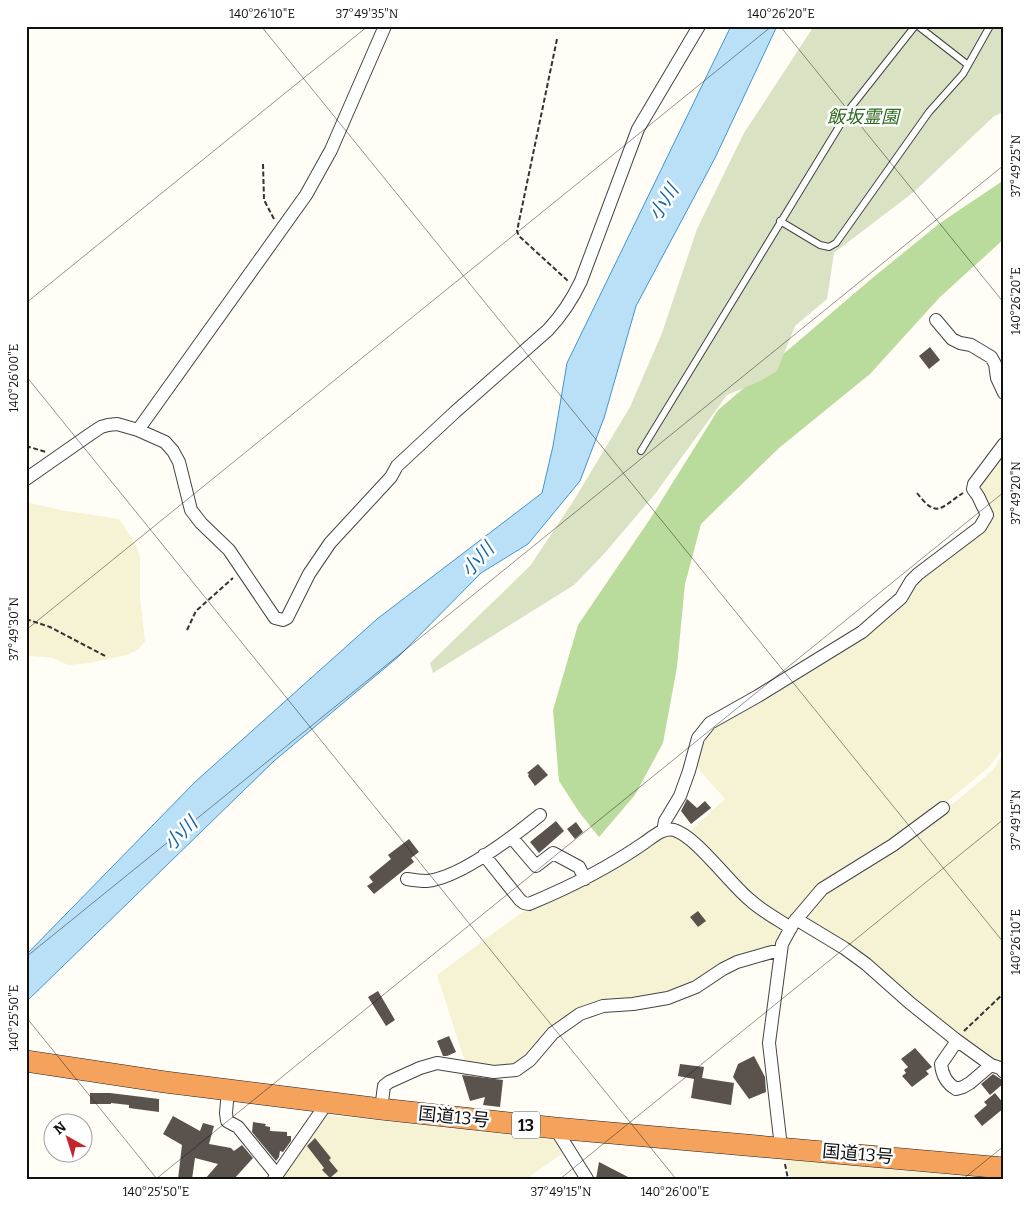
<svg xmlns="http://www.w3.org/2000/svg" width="1030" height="1205" viewBox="0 0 1030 1205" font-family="Bitter,'Noto Sans JP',serif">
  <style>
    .farmland { fill: #f6f3d4 }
    .forest { fill: #b9dc9c }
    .cemetery { fill: #d9e3c4 }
    .water { fill: #b9e0f7; stroke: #3f96cf }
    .building { fill: #5a524d }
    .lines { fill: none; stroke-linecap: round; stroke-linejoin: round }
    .lane-casing { stroke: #444; stroke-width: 8 }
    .street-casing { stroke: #444; stroke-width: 14 }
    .highway-casing { stroke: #222; stroke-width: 22 }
    .path { stroke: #333; stroke-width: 2; stroke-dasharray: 5 2.5; stroke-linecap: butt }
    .lane { stroke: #fff; stroke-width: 6 }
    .street { stroke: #fff; stroke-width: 12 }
    .highway { stroke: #f5a25d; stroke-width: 21 }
    .ticks { fill: none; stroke: #111; stroke-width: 1; stroke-opacity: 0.45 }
    .labels { text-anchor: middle; stroke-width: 5; stroke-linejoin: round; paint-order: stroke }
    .shield { fill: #fff; stroke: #585858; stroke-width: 1 }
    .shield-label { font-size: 16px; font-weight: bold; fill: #111 }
    .park-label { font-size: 18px; font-style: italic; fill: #2f6b1f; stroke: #fff }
    .street-label { font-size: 18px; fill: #111; stroke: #fff }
    .water-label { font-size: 19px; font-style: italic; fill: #1768a6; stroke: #fff }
    .neatline { fill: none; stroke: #111; stroke-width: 2 }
    .ticks-label { font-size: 12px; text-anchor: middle; fill: #111 }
  </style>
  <rect width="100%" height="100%" fill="#fffdf5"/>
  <path class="farmland" d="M1004,448V744L1000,752L989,767L938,809L836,876L790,924L758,904L687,834L725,799L694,764L708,731L827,657L913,582L983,527L977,488Z
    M30,503L61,510L119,519L136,545L140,556V598L145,641L139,649L127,655L89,663L68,665L53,658L30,656L26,658V504Z
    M1004,752V1069L801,918L822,894L881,856L960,798L993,770Z
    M664,834H676L788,929L779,945L669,995L607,1003L541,1043L512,1068L466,1065L437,975L529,907Z
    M328,1115L558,1140L566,1151L526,1179H284V1172Z
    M786,1159L993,1179H791Z"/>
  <path class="forest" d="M1004,180V239L940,297L870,374L779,448L701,524L685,584L677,667L663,743L635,795L599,837L579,812L559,781L553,710L578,625L650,519L718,410L870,280L940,223Z"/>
  <path class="cemetery" d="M814,26H1004V111L993,117L915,191L834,253L827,299L795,326L777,371L758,382L727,395L655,494L604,554L574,585L433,673L430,663L530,566L574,500L630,407L662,333L697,229L744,133Z"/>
  <path class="water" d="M731,26H777L715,158L636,306L604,418L580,481L528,544L481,573L398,657L274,761L26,1002V955L195,782L377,619L542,493L553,446L567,363Z"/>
  <path class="building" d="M930,347L940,360L929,369L919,356Z
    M538,764L548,775L535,786L528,776L529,774L527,773Z
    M687,799L697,808L705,801L711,808L691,824L681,811Z
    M556,821L564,831L539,853L530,842Z
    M576,822L583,832L575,839L567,829Z
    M409,839L419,852L411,858L414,862L374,894L367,886L373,882L369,877L391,859L388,855Z
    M698,911L706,921L698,927L690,917Z
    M378,991L395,1020L386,1026L368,997Z
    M449,1036L456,1052L447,1056H443L437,1041Z
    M915,1048L932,1067L926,1071L929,1074L912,1087L902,1076L906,1073L904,1070L908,1067L901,1059Z
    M754,1056L765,1077L766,1092L749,1099L733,1077L738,1064Z
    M680,1064L704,1067L702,1078L734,1083L731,1105L691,1098L694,1079L678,1076Z
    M993,1074L1002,1080L1004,1083L990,1095L981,1084Z
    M462,1075L503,1080L500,1107L483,1105L485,1097L470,1101Z
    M90,1093H110L159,1099V1112L129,1108V1105L111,1103V1104H90Z
    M995,1093L1004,1104V1108L982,1126L974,1116L987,1105L984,1102Z
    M173,1116L200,1131L203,1123L214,1126L209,1144L231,1148L234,1151L242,1145L253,1158L234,1179H205L218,1164L195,1158L192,1179H178L182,1145L163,1134Z
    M253,1122L266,1124L265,1126L270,1127V1131L287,1132V1136H291V1141L283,1152L280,1151L279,1157L276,1161L252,1132Z
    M315,1138L331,1158L329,1160L338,1171L330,1178L322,1170L324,1168L307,1146Z
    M599,1162L632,1179H596Z"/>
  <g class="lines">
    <g class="lane-casing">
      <path id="lane" d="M918,26L968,65
        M780,221L820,245L829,247L836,243L929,112L963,74L990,26
        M641,451L851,107L915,26"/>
    </g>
    <g class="street-casing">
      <path id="street" d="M936,320L952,339L960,343L971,345L991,357L995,364L997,378L1004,393
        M138,430L306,195L331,150L385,26
        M26,479L89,435L101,427L108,425L117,424L138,430L165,442L173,451L179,462L191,510L201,523L229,550L275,618L283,620L287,618L309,574L330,543L391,477L397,466L455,412L548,330C562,315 572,300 581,281L638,129L699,26
        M663,831L665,821L680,796L689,771L698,738L710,723L758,696L862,632L901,598L911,581L918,574L980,527L987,515L978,496L973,489L974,484L1004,444
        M512,838L536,866L553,853L579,867L585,879
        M484,855L520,900L524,903L529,904C570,887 608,868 644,843C653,837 663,827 674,830C696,836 730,884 750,900C762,911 777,919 791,928
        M407,879C413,880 420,881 427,881C460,878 514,836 540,815
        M796,919L844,948L866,964L910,1003L955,1039L991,1065L1000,1068L1004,1072
        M957,1041L941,1064C942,1075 946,1083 956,1089L963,1087L970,1083L991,1065
        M228,1090L226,1113L227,1121L238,1127L277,1175
        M381,1109L384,1086L389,1082L420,1068L437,1063L494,1072L516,1070L530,1060L553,1033L580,1014L603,1006L633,1004L668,998L696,987L723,969L737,962L772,952H781
        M555,1128L587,1179
        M781,1147L769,1043L782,944L794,922L822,889L893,845L943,808
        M274,1179L327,1103"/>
    </g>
    <g class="highway-casing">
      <path id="highway" d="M26,1061L165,1082L381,1109L555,1128L1004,1168"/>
    </g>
    <path class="path" d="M557,39L517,231L519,236L568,281
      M263,164L264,200L274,219
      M26,446L46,452
      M917,493C937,519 940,508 963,493
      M26,619L50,627L107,657
      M187,630L196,611L233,578
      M964,1031L1004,993
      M785,1164L788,1179"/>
    <use href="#lane" class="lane"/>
    <use href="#street" class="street"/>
    <use href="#highway" class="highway"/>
  </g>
  <path class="ticks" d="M261,26L1004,943M780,26L1004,303M26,303L368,26M26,376L676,1179M26,630L772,26M26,957L1004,165M26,1017L157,1179M156,1179L1004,492M560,1179L1004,819M963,1179L1004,1146"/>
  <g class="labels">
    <rect class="shield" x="512" y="1111.5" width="28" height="27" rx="4"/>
    <g class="shield-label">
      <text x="526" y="1131">13</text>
    </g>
    <g class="park-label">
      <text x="863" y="123">飯坂霊園</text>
    </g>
    <g class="street-label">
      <text transform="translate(454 1117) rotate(6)" y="6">国道13号</text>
      <text transform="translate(858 1154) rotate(5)" y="6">国道13号</text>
    </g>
    <g class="water-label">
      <text transform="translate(663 202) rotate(-57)" y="7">小川</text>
      <text transform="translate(477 559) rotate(-47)" y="7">小川</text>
      <text transform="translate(180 833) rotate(-45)" y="7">小川</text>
    </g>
  </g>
  <rect width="1030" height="1205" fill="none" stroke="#ffffff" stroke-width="55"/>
  <g transform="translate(68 1138) rotate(321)"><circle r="24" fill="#ffffff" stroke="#a0a0a0"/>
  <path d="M0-4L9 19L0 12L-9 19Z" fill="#c4262e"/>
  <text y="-8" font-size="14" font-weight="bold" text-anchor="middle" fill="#111111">N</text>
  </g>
  <rect x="28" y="28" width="974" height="1150" class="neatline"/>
  <g class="ticks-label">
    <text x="262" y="18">140°26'10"E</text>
    <text x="367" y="18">37°49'35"N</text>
    <text x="781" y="18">140°26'20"E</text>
    <text transform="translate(1016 166) rotate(-90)" y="4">37°49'25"N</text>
    <text transform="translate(1016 301) rotate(-90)" y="4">140°26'20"E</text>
    <text transform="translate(14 378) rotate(-90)" y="4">140°26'00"E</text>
    <text transform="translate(1016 493) rotate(-90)" y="4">37°49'20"N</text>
    <text transform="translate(14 629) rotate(-90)" y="4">37°49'30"N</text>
    <text transform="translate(1016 820) rotate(-90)" y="4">37°49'15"N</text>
    <text transform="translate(1016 942) rotate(-90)" y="4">140°26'10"E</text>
    <text transform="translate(14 1018) rotate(-90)" y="4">140°25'50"E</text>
    <text x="156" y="1196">140°25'50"E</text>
    <text x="561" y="1196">37°49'15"N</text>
    <text x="675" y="1196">140°26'00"E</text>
  </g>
</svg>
